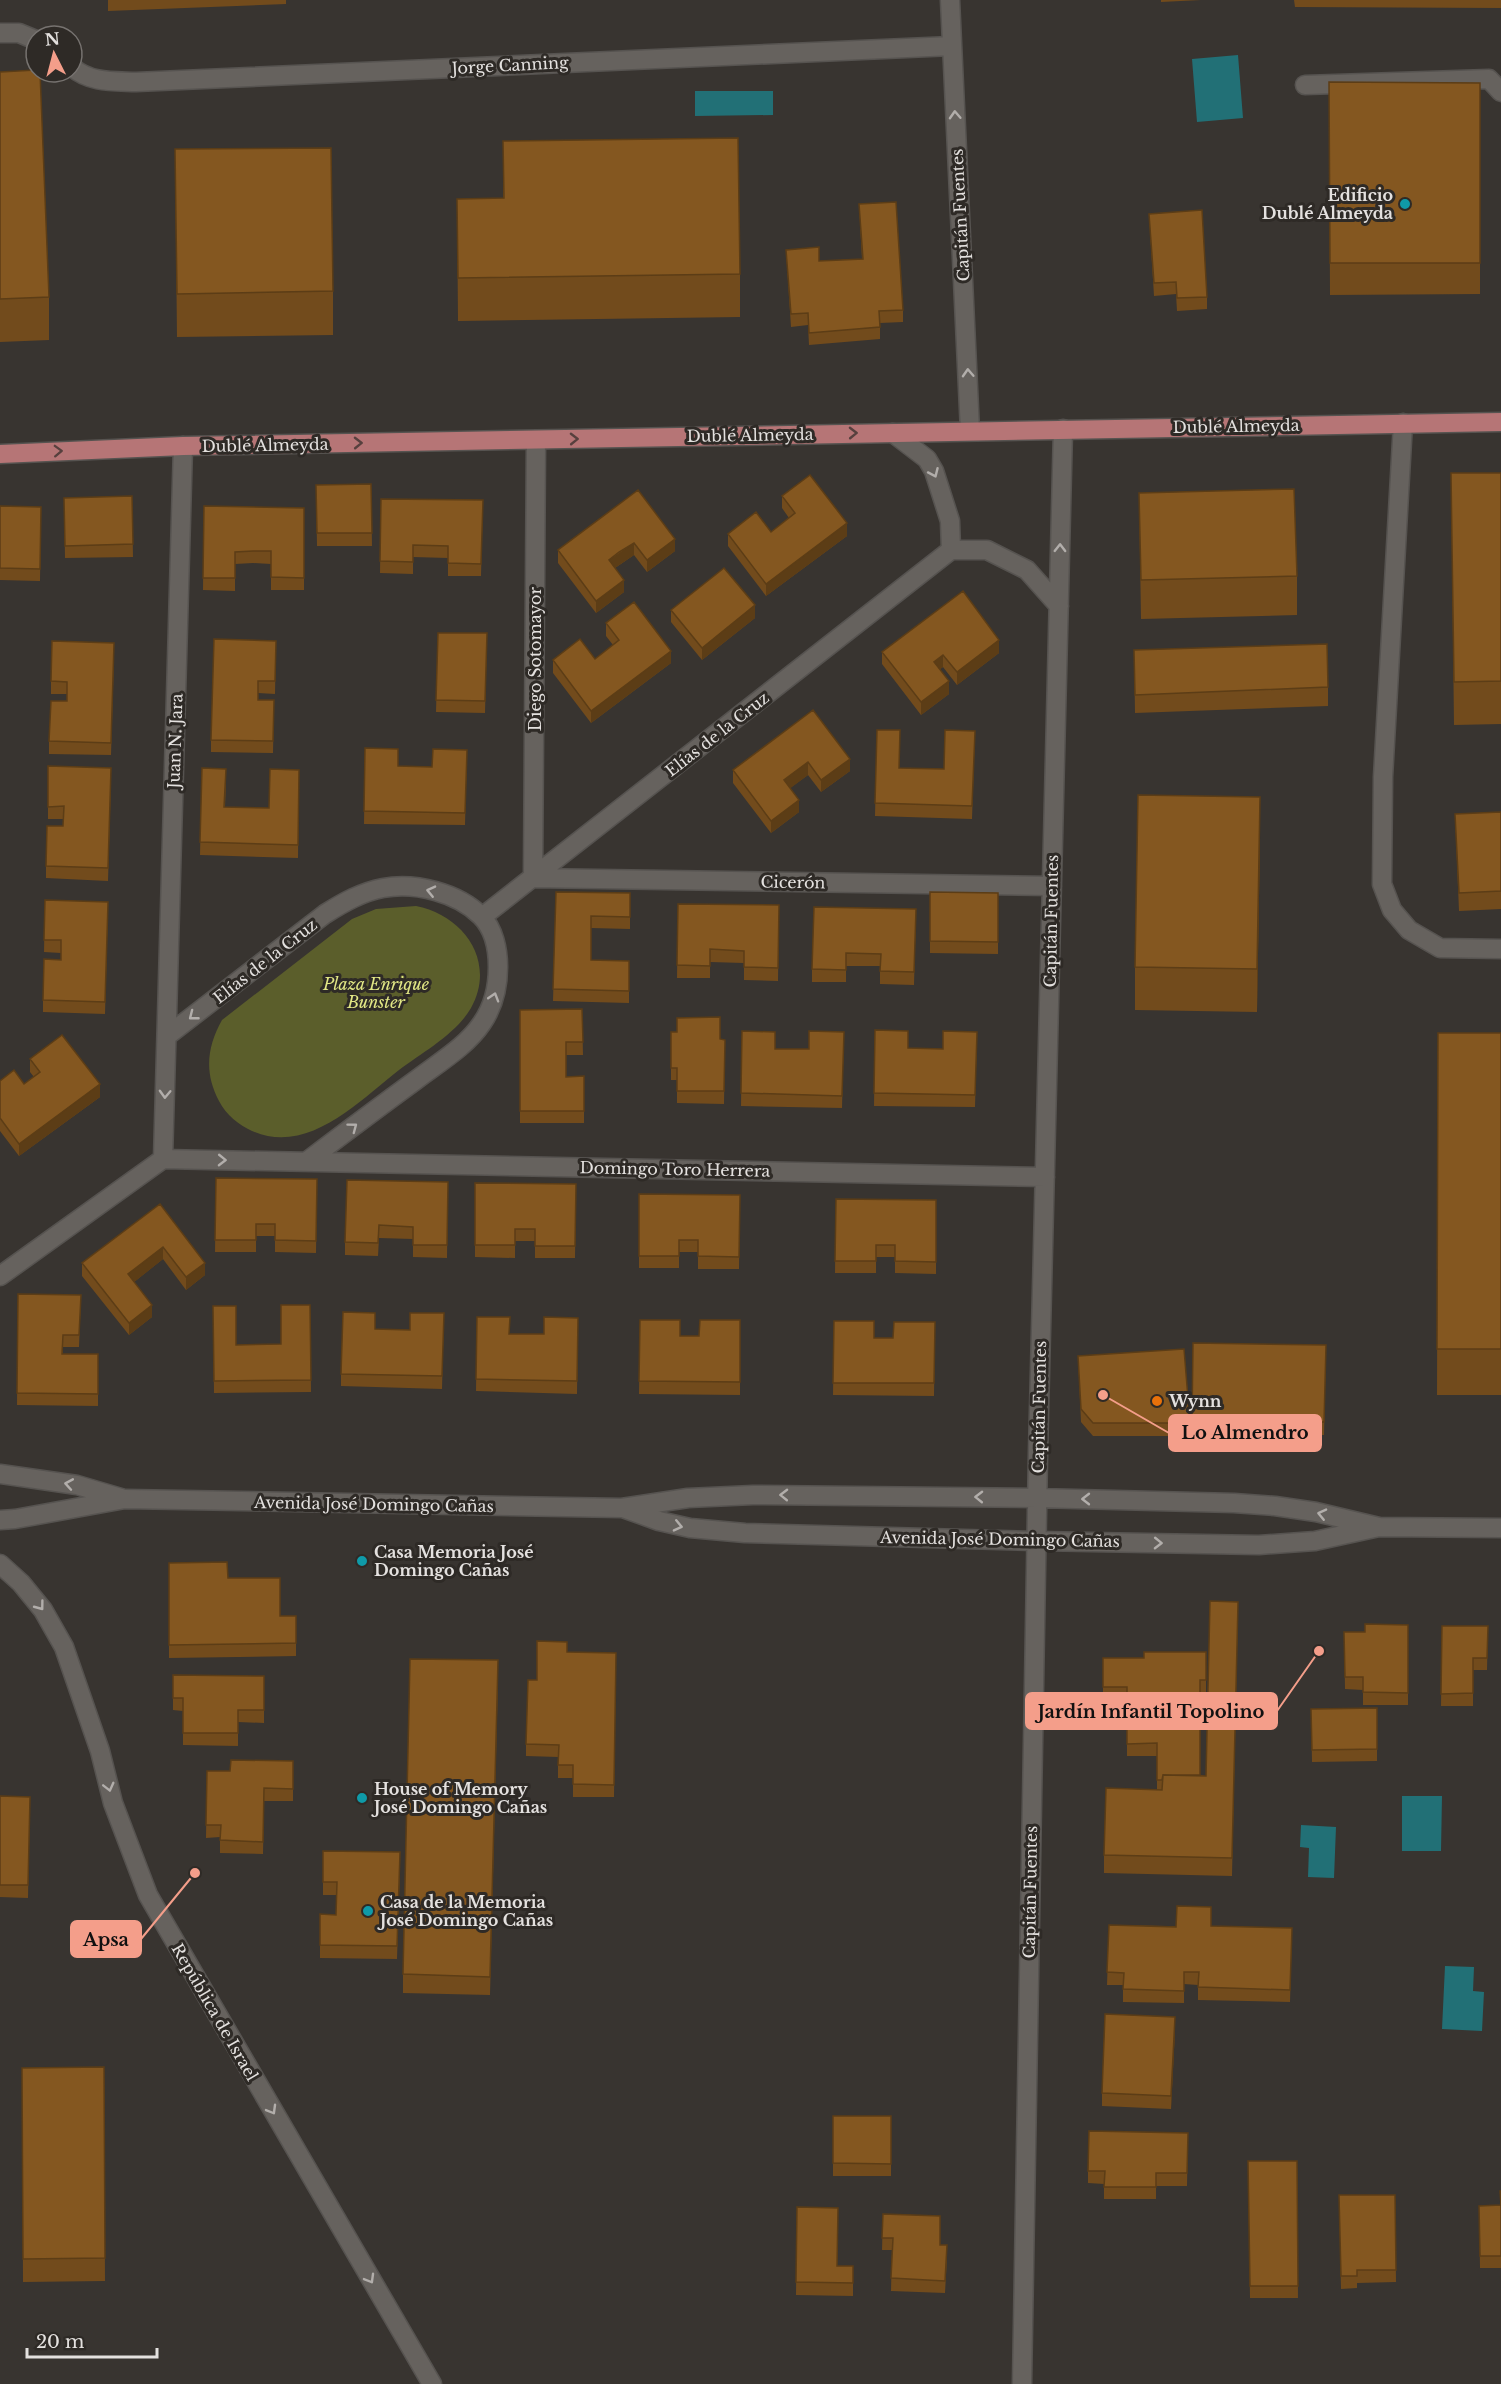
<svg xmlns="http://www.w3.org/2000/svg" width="1501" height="2384" viewBox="0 0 1501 2384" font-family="'Libre Baskerville',serif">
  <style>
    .green { fill: #5b5e2b }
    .water { fill: #227076 }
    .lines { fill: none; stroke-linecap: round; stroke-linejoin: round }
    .minor-casing { stroke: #565350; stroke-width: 21 }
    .major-casing { stroke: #565350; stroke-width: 21 }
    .minor { stroke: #66625e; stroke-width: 18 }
    .major { stroke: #b67576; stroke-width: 18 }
    .wall { fill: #724b1c }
    .shaded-wall { fill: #5c3d16 }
    .building { fill: #845720; stroke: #5c3d16; stroke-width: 1.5 }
    .oneway { stroke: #b2aeab }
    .oneway2 { stroke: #57403e }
    .culture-dot { fill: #0f9aa8; stroke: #2e2a26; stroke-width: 2 }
    .food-dot { fill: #e8710a; stroke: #2e2a26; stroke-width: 2 }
    .labels { text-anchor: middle; stroke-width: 6; stroke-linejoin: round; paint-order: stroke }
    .street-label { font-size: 16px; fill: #e4e1df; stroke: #2e2a26 }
    .poi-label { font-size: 16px; font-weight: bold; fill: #e4e1df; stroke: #2e2a26; text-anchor: start }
    .park-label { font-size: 16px; font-style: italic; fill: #e2e785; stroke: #2e2a26 }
    .leader { fill: none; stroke: #f49e8a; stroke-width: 2 }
    .callout-dot { fill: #f49e8a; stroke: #2e2a26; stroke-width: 2 }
    .callout { fill: #f49e8a; stroke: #f49e8a; stroke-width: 2 }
    .callout-label { font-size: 18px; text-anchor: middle; font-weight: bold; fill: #111 }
  </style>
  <rect width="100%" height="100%" fill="#383430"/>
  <path class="green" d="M416,906C463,915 497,961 471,1008C456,1034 423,1052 399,1070C359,1101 308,1156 252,1131C239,1125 226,1115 219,1101C204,1073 207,1047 222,1020L352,919L376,909Z"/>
  <path class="water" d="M1238,55L1243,118L1197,122L1192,59Z
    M695,91H773V115L695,116Z
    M1402,1796H1442L1441,1851H1402Z
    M1301,1825L1336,1827L1334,1878L1308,1877L1309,1848L1300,1847Z
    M1445,1966L1474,1967L1473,1991L1484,1992L1482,2031L1442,2029Z"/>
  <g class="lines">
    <g class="minor-casing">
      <path id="minor" d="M950,0L970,431
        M0,33H19L36,40
        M72,67C90,83 113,81 136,82L952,46
        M1305,85L1489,79L1501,92
        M1403,423L1383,777L1382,884L1392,910L1409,930L1440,948L1501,949
        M893,433L927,459L934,471L950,521L951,550
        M536,440L533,878L1052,886
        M482,917L951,550H987L1027,570L1059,606
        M167,1036L325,914C344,902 362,892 383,888C416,882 458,893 481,916C494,929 498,950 498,967C498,987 493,1007 482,1023C466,1047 438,1063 416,1080C379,1107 343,1134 306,1162
        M163,1159L183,446
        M0,1276L163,1159L1045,1177
        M0,1474L77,1485L121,1498
        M623,1508L659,1521L690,1528L745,1533L1036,1541L1259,1545L1315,1541L1379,1527L1501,1528
        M0,1520L15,1519L125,1499L622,1508L688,1498L753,1495L1037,1498L1234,1503L1275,1506L1316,1512L1379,1527
        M0,1564L21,1583L43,1610L64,1647L100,1751L113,1803L148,1895L432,2384
        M1022,2384L1038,1453L1063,429"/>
    </g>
    <g class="major-casing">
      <path id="major" d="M0,454L183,446L1501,422"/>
    </g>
    <use href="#minor" class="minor"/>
    <use href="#major" class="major"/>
  </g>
  <path class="wall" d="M108,0H286V4L108,11Z
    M1161,0H1201L1161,2Z
    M1294,0H1501V8L1295,7Z
    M0,72L49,297V340L0,342Z
    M1329,82L1480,83V294L1330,295Z
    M503,141L740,274V317L458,321L457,199L503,198Z
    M175,149L333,291V335L177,337Z
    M859,204L903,310V322L880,323V339L809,345L808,325L791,327L786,250L819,261L862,259Z
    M1149,214L1207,297V309L1177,311L1176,294L1154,296Z
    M1451,473H1501V724L1454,725Z
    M371,484L372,546H317L316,485Z
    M638,490L675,551L647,572L634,555L615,568L624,592L596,613L558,563V550Z
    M1139,493L1297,576V615L1141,619Z
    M132,496L133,557L65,558L64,498Z
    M782,496L847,536L766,596L728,546V534L771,532L789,518L782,508Z
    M381,499L483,500L481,576H448V558L413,557V574L380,573Z
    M0,506L41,507L40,581L0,580Z
    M204,506L304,508V590H271V564L253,563L235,564V591L203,590Z
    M671,610L755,618L702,660L671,622Z
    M606,623L671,663L591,723L553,673V660L595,659L613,645L606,636Z
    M438,633H487L485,713L436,712Z
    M276,641L275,694L258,693V700H274L273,753L211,752V740Z
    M1134,650L1328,687V706L1135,713Z
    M882,652L999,653L957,685L943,667L940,669L949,694L921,715L882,664Z
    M114,656L111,755L49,754V741L67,701V694H51V681Z
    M813,710L850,771L821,792L808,775L790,788L799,812L771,833L733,783V770Z
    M877,730L900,742L899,768L944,769L975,731L972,819L875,816Z
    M365,748L398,766L432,767L467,750L465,825L364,824Z
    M48,766L111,780L108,881L46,878V866L63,826V819H48Z
    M202,768L226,781L225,807L269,808L299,770L298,858L200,855Z
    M1501,812V909L1459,911L1455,814Z
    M1260,840L1257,1012L1135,1010V967Z
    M556,892L630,893V929L591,928V960L629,961V1003L553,1001Z
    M930,892L998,893V954L930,953Z
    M45,900L108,902L105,1014L43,1012V1000L61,960V953L44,952Z
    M678,904L779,905L778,981L744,980V963L710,962V978H677Z
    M916,909L914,985L880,984V966H846V982H812V969Z
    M582,1009L583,1055H566V1077L584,1076V1123H520V1010Z
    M875,1030L908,1048L943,1049L977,1032L975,1107L874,1106Z
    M742,1031L775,1049H809L844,1032L842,1108L741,1106Z
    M1438,1033H1501V1395H1437Z
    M720,1039L725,1040L724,1104L677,1103V1080H671V1068Z
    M30,1059L100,1097L19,1156L0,1131V1081L24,1084L34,1077L30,1072Z
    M216,1178L317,1179L316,1253L275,1252V1236H256V1252H215Z
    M448,1182L447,1258L413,1257V1239L379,1238L378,1256L345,1255V1242Z
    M475,1183L576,1184L575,1258H535V1241H515V1258L475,1257Z
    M639,1194L740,1195L739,1269H698V1252H679V1268H639Z
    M836,1199L936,1200V1274L895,1273V1257H876V1273H835Z
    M160,1204L205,1275L186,1290L163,1259L134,1282L152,1317L129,1335L82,1276V1263Z
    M18,1294L81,1295L79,1347H63V1354H98V1406L17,1405Z
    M310,1305L311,1392L214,1393L213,1306L236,1345L281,1344Z
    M444,1313L442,1389L341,1386V1374L375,1329L410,1330Z
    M477,1317L509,1334H544L578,1318L577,1394L476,1391Z
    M640,1320L680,1336H699L740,1320V1395L639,1394Z
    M834,1321L874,1338H893L935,1322L934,1396L833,1395Z
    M1193,1343L1326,1345L1324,1435L1192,1433Z
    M1078,1356L1190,1423V1436H1093L1081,1422Z
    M169,1563L228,1578L280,1616H296V1656L169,1658Z
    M1238,1602L1232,1876L1104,1873V1855L1157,1790V1756H1127V1699L1103,1700V1658H1144L1206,1652V1692H1200V1775L1206,1776Z
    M1408,1625V1705H1363V1690L1345,1689L1344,1632H1365Z
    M1442,1626H1488L1487,1670H1473V1706H1441Z
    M567,1652L616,1653L614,1797H573V1778H558V1757L526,1756V1744Z
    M173,1675L264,1676V1723L238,1722V1746L183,1745V1711L173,1710Z
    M498,1678L490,1995L403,1993V1974Z
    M1377,1708V1761L1312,1762L1311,1709Z
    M293,1761V1801H264L263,1854L220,1853V1837L206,1838L207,1771H230Z
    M0,1796L30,1797L28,1898L0,1897Z
    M323,1851L400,1865L397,1959L320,1958V1914L336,1915V1895H323Z
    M1109,1925L1292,1928L1290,2002L1198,2000V1985L1184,1984V2003L1123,2002V1985H1107Z
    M1175,2030L1171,2109L1102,2106V2093Z
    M104,2067L105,2281L23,2282L22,2068Z
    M833,2116H891V2176H833Z
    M1188,2133L1187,2186H1156V2199H1104V2184L1088,2183V2171Z
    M1248,2161H1297L1298,2298H1250Z
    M1501,2191V2268H1480L1479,2206L1500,2205Z
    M1339,2195H1395L1396,2282L1357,2283V2288L1341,2289Z
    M797,2207L838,2266H853V2296L796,2295Z
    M883,2214L940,2245L947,2257L945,2293L891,2291L892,2250H882Z"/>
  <path class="shaded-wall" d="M847,523V536L766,596V584Z
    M675,539V551L647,572V560Z
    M634,543V555L609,572V560Z
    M624,580V592L596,613V601Z
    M755,605V618L702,660V648Z
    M999,640V653L957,685V672Z
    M671,651V663L591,723V711Z
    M943,655V667L934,674V662Z
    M949,681V694L921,715V702Z
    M850,759V771L821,792V780Z
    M808,762V775L784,793V780Z
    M1260,797V840L1257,1012V969Z
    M799,800V812L771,833V821Z
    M100,1084V1097L19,1156V1144Z
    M163,1247V1259L128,1287V1274Z
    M205,1263V1275L186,1290V1277Z
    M152,1305V1317L129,1335V1323Z
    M1175,2017V2030L1171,2109V2096Z"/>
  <path class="building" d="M36,70V72H40L49,297L0,299V72Z
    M1329,82L1480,83V263H1330Z
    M738,138L740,274L458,278L457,199L504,198L503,141Z
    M331,148L333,291L177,294L175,149Z
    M896,202L903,310L879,311L880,327L809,333L808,313L791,314L786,250L819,247V261L863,259L859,204Z
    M1202,210L1207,297L1177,298L1176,282L1154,283L1149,214Z
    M1451,473H1501V681L1454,682Z
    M810,475L847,523L766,584L728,534L756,512L771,532L795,513L782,496Z
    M371,484L372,533H317L316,485Z
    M1294,489L1297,576L1141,580L1139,493Z
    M638,490L675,539L647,560L634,543L619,552L609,560L624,580L596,601L558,550Z
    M132,496L133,544L65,546L64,498Z
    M381,499L483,500L481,564L448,563V546L413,545V562L380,561Z
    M0,506L41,507L40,569L0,568Z
    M204,506L304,508V578L271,577V551H253L235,552V578H203Z
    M724,568L755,605L702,648L671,610Z
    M963,591L999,640L957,672L943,655L934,662L949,681L921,702L882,652Z
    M634,602L671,651L591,711L553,660L580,639L595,659L619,640L606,623Z
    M438,633H487L485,701L436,700Z
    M214,639L276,641L275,681H258V700H274L273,741L211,740Z
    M52,641L114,643L111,743L49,741L51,701H67V682L51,681Z
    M1327,644L1328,687L1135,695L1134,650Z
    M813,710L850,759L821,780L808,762L784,780L799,800L771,821L733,770Z
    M877,730H900L899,768L944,769L945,730L975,731L972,806L875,803Z
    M365,748L398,749V766L432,767L433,749L467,750L465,813L364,811Z
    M48,766L111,768L108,868L46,866L47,826H63L64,806L48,807Z
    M202,768L226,769L224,807L269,808L270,769L299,770L298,845L200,842Z
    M1138,795L1260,797L1257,969L1135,967Z
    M1501,812V891L1459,893L1455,814Z
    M556,892L630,893V917L591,916V960L629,961V991L553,989Z
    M930,892L998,893V942L930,941Z
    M45,900L108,902L105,1002L43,1000L44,959L61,960V940H44Z
    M678,904L779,905L778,968L744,967V951L710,949V966L677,965Z
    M814,907L916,909L914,972L880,971L881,954L846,953V970L812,969Z
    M582,1009L583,1042H566V1077L584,1076V1111H520V1010Z
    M720,1017V1039L725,1040L724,1091H677V1068H671V1032H677V1018Z
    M875,1030L908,1031V1048L943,1049V1031L977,1032L975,1095L874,1093Z
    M742,1031L775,1032V1049H809V1031L844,1032L842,1096L741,1093Z
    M1438,1033H1501V1349H1437Z
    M62,1035L100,1084L19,1144L0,1118V1081L14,1070L24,1084L40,1072L30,1059Z
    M216,1178L317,1179L316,1241L275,1240V1224H256V1240H215Z
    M347,1180L448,1182L447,1245H413V1227L379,1225L378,1243L345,1242Z
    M475,1183L576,1184L575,1246H535V1229H515V1245H475Z
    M639,1194L740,1195L739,1257L698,1256V1240H679V1256H639Z
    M836,1199L936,1200V1262L895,1261V1245H876V1261H835Z
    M160,1204L205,1263L186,1277L163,1247L128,1274L152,1305L129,1323L82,1263Z
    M18,1294L81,1295L79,1335H63L62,1354H98V1394L17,1393Z
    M281,1305H310L311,1380L214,1381L213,1306H236V1345L281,1344Z
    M343,1312L375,1313V1329L410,1330V1313H444L442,1376L341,1374Z
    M477,1317H510L509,1334H544V1317L578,1318L577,1381L476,1379Z
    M640,1320H680V1336H699L700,1320H740V1382L639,1381Z
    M834,1321H874V1338H893L894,1322H935L934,1383H833Z
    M1193,1343L1326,1345L1324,1422L1192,1420Z
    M1184,1349L1190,1423H1093L1081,1409L1078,1356Z
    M227,1562L228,1578H280V1616H296V1643L169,1645V1563Z
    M1210,1601L1238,1602L1232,1858L1104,1855L1106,1788L1162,1790L1163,1775L1206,1776Z
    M1365,1624L1408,1625V1693L1363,1692V1677H1345L1344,1632H1365Z
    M1442,1626H1488L1487,1658H1473V1693L1441,1694Z
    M537,1641L567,1642V1652L616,1653L614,1785L573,1784V1765H558L559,1745L526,1744L528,1680H537Z
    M1144,1652H1206V1680H1200V1775H1163L1162,1780H1157V1743L1127,1744V1687H1103V1658H1144Z
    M410,1659L498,1660L490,1977L403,1974Z
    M173,1675L264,1676V1710H238V1733H183V1698H173Z
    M1377,1708V1749L1312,1750L1311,1709Z
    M231,1760L293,1761V1789L264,1788L263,1842L220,1840L221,1825H206L207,1771H230Z
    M0,1796L30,1797L28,1885H0Z
    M323,1851L400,1852L397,1946L320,1945V1914L336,1915L337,1882H323Z
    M1177,1906L1211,1907V1926L1292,1928L1290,1990L1198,1987L1199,1972H1184V1991L1123,1989L1124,1973L1107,1972L1109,1925L1176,1927Z
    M1105,2014L1175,2017L1171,2096L1102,2093Z
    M104,2067L105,2258L23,2259L22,2068Z
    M833,2116H891V2164L833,2163Z
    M1089,2131L1188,2133L1187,2173H1156V2187H1104L1105,2171H1088Z
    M1248,2161H1297L1298,2286H1250Z
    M1500,2191H1501V2256H1480L1479,2206L1501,2205Z
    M1339,2195H1395L1396,2270H1357V2276H1341Z
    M797,2207L838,2208L837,2266H853V2283L796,2282Z
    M883,2214L940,2216V2245H947L945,2281L891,2278L893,2238H882Z"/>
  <defs><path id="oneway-chevron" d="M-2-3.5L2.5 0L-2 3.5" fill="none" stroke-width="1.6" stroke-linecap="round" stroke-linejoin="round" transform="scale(1.5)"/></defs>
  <g class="oneway">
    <use href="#oneway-chevron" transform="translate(955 115) rotate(-93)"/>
    <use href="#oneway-chevron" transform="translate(968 373) rotate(-93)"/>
    <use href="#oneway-chevron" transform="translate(934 473) rotate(66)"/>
    <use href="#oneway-chevron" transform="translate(1060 548) rotate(-89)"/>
    <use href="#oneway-chevron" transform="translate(431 891) rotate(-167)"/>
    <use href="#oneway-chevron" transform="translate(494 997) rotate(-73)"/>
    <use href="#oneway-chevron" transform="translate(193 1016) rotate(142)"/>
    <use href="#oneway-chevron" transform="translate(165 1094) rotate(92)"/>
    <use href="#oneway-chevron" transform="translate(353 1127) rotate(-37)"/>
    <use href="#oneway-chevron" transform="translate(222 1160) rotate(1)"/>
    <use href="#oneway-chevron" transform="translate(69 1484) rotate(-170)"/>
    <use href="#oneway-chevron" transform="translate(784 1495) rotate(-179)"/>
    <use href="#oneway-chevron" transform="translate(979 1497) rotate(-179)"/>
    <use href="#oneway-chevron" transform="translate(1086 1499) rotate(-180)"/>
    <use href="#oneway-chevron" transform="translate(1322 1514) rotate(-167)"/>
    <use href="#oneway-chevron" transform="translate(678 1526) rotate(13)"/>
    <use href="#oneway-chevron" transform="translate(1158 1543) rotate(1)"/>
    <use href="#oneway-chevron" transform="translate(40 1606) rotate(53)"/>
    <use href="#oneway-chevron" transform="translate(109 1787) rotate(76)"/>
    <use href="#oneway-chevron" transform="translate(272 2110) rotate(60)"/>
    <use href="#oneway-chevron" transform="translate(370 2279) rotate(60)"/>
  </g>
  <g class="oneway2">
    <use href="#oneway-chevron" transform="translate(853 433) rotate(-1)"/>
    <use href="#oneway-chevron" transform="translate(574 439) rotate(-1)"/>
    <use href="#oneway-chevron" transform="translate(358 443) rotate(-1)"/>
    <use href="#oneway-chevron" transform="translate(58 451) rotate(-2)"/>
  </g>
  <g class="culture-dot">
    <circle cx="1405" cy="204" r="6"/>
    <circle cx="362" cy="1561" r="6"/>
    <circle cx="362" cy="1798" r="6"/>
    <circle cx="368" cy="1911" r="6"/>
  </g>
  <circle class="food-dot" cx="1157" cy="1401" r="6"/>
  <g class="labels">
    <g class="street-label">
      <text transform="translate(510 65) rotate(-3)" y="6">Jorge Canning</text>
      <text transform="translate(960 215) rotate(-93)" y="6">Capitán Fuentes</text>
      <text transform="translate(1236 426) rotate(-1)" y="6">Dublé Almeyda</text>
      <text transform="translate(750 435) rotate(-1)" y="6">Dublé Almeyda</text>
      <text transform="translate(265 445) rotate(-1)" y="6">Dublé Almeyda</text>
      <text transform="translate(535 659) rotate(-90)" y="6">Diego Sotomayor</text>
      <text transform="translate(717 734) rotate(-38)" y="6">Elías de la Cruz</text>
      <text transform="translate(175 741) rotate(-88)" y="6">Juan N. Jara</text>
      <text transform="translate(793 882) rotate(1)" y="6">Cicerón</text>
      <text transform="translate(1051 921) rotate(-89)" y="6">Capitán Fuentes</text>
      <text transform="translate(265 961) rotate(-38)" y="6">Elías de la Cruz</text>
      <text transform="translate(675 1169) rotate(1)" y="6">Domingo Toro Herrera</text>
      <text transform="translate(1039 1407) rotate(-89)" y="6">Capitán Fuentes</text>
      <text transform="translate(374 1504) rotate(1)" y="6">Avenida José Domingo Cañas</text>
      <text transform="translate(1000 1539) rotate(1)" y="6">Avenida José Domingo Cañas</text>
      <text transform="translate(1030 1892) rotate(-89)" y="6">Capitán Fuentes</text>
      <text transform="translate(215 2012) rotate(60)" y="6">República de Israel</text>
    </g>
    <g class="poi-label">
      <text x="1393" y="201" text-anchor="end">Edificio<tspan x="1393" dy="18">Dublé Almeyda</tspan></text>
      <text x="1169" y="1407">Wynn</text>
      <text x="374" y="1558">Casa Memoria José<tspan x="374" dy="18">Domingo Cañas</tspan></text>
      <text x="374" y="1795">House of Memory<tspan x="374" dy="18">José Domingo Cañas</tspan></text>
      <text x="380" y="1908">Casa de la Memoria<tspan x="380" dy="18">José Domingo Cañas</tspan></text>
    </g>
    <g class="park-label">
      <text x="376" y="990">Plaza Enrique<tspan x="376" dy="18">Bunster</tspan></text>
    </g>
  </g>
  <path class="leader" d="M1103 1395L1169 1433M1319 1651L1277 1711M195 1873L141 1939"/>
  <g class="callout-dot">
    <circle cx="1103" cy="1395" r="6"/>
    <circle cx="1319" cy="1651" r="6"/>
    <circle cx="195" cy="1873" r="6"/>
  </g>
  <g class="callout">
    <rect x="1169" y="1415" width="152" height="36" rx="6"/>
    <rect x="1026" y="1693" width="251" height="36" rx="6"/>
    <rect x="71" y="1921" width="70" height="36" rx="6"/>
  </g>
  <g class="callout-label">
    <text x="1245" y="1439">Lo Almendro</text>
    <text x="1151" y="1718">Jardín Infantil Topolino</text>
    <text x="106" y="1946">Apsa</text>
  </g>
  <g transform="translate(54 54) rotate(354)"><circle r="28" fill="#2e2a26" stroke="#777370" stroke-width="1.5"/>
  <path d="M0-4.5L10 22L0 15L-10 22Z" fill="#f49e8a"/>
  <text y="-9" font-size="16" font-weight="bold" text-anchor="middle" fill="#e4e1df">N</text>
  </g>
  <path d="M27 2348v9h130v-9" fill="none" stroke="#e4e1df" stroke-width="3"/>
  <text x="36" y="2348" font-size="18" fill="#e4e1df" stroke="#2e2a26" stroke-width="4.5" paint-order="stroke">20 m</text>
</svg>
